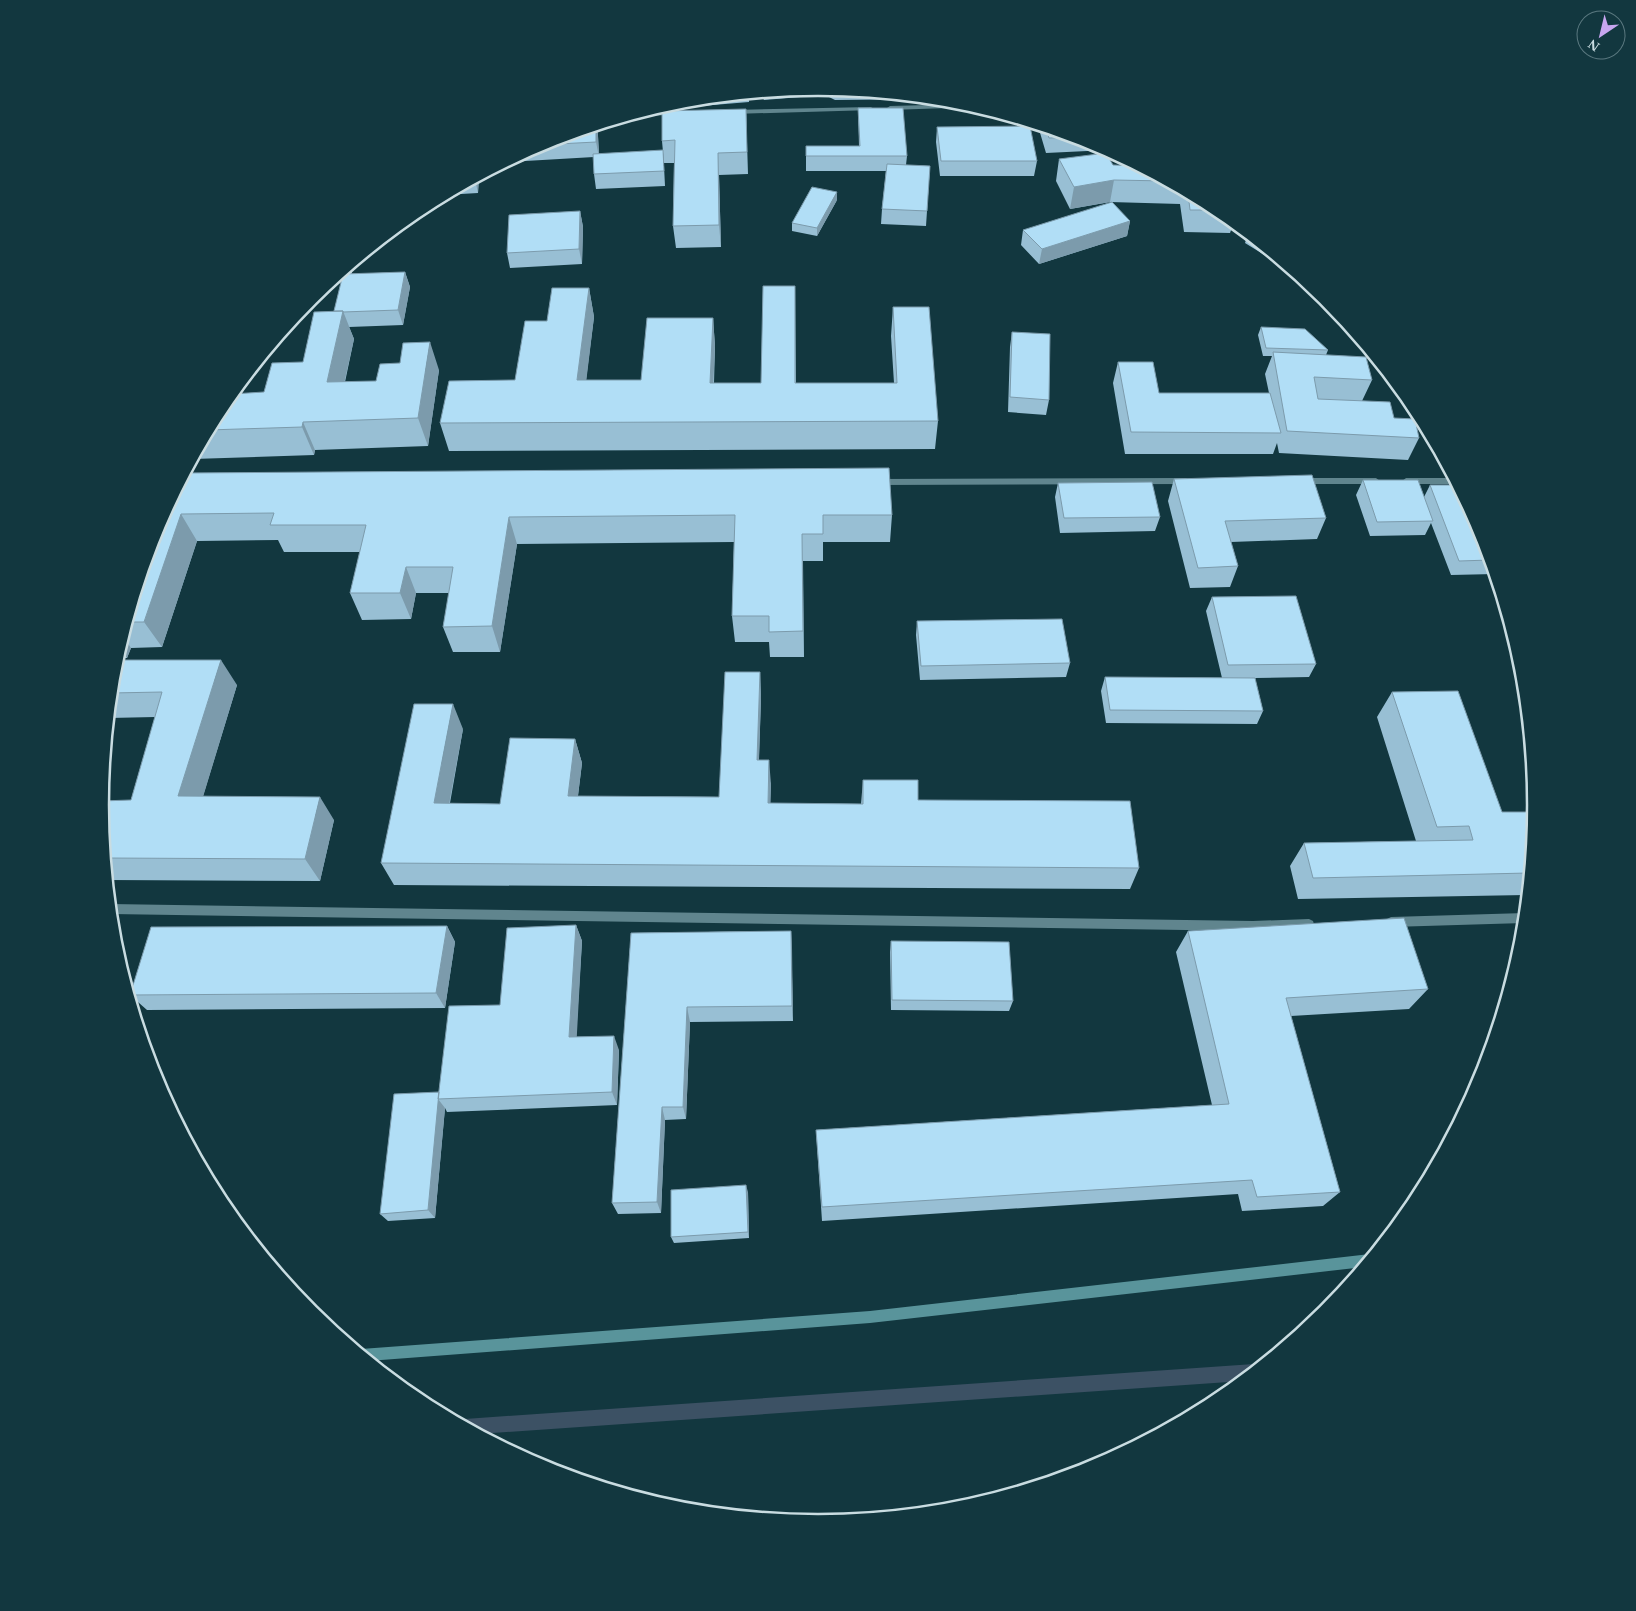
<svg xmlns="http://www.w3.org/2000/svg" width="1636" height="1611" viewBox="0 0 1636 1611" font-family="Georgia,serif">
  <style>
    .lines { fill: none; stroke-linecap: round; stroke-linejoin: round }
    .stream { fill: #3c5164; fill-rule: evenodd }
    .street { fill: #60858e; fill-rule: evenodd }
    .secondary { fill: #59949b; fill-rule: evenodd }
    .wall { fill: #98bfd4 }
    .shaded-wall { fill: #7c9bac }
    .building { fill: #b1def6; stroke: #7c9bac }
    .rim { fill: none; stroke: #c9dce1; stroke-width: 2.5 }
  </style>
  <rect width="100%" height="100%" fill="#12373f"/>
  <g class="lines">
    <path class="stream" d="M1254,1364L1260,1367L1243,1381L478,1434L458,1423L465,1419Z"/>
    <path class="street" d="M968,104L977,107L890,110L887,108L890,106Z
      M871,107L874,109L873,110L733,114L730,112L733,110Z
      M676,112L679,114L678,115L630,116L640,113Z
      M1186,478L1190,481L1186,484L878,485L874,482L878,479Z
      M1301,478H1376L1380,481L1376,484H1301L1297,481Z
      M1406,478H1453L1456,484H1406L1402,481Z
      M110,904L1253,921L1309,919L1313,921L1314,924L1313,927L1309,929L1253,931L111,914Z
      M1525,913L1524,923L1391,927L1387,925L1386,922L1387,919L1391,917Z"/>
    <path class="secondary" d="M1370,1254L1373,1255L1364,1267L870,1323L368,1361L356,1351L361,1349L870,1311Z"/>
  </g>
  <path class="wall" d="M818,88L937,99L835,100L825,95L764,100L762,93Z
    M749,94V102L677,108L676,102Z
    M858,108L907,156L906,165L930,166L926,226L881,224L882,209L886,171H806V146H859Z
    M746,109L748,174L719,175L721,247L676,248L673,226L674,163H664L662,141Z
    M597,126L598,136L599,154L664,166L665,186L596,189L594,174V157L506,162L544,142Z
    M1038,126L1093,142L1108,150L1046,153Z
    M937,127L1037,161L1034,176H940L936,142Z
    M1059,159L1113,165L1137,166L1217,209L1234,222L1230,233L1184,232L1180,204L1110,202L1070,209L1056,181Z
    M479,176L478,193L444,195Z
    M837,200L817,236L792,231V223Z
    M580,211L583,227L582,264L510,268L507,253Z
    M1130,221L1127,236L1039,264L1021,245L1023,230Z
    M1248,234L1286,266L1284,267L1245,243Z
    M352,263V274L405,272L410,287L403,325L349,327L354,339L345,382L376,381L439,370L428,446L315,450L314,455L193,459L221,406L264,392L303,362L334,311L342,281L330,282Z
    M795,286L796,383H894L891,336L893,307L938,421L935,449L449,451L440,423L515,380L547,321L589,288L594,317L586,380H641L713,318L715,346L714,383H761Z
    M1324,297L1326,298L1333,307L1323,301Z
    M1261,327L1328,350L1326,355L1372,380L1362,401L1394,418L1419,438L1408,460L1279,453L1277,443L1273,454H1125L1113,383L1118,362L1159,393H1269L1265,374L1272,356H1263L1258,335Z
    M1012,332L1049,400L1046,415L1008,412L1010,347Z
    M185,473L892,515L890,542H823V561H803L804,657H770L769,642H735L732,616L734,542L517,544L500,652H453L443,627L449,593H416L411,619L362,620L350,593L360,552H284L278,540L197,541L162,647L131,648L127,658H116L155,530Z
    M1174,479L1326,518L1317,539L1231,542L1238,566L1230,587L1190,588L1168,501Z
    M1363,480L1424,497L1430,485L1481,531L1495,574L1451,575L1431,523L1425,535L1370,536L1356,495Z
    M1058,483L1160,517L1155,531L1060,533L1055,497Z
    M1212,597L1316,664L1309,677L1255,678L1263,711L1257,724L1106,723L1101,691L1105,677L1222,678L1206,611Z
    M917,621L1070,663L1066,677L920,680L916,635Z
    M114,665L237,685L203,796L334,820L320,881L107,880L100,805L131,800L155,717L109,718Z
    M760,672L761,698L759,760L771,784L770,803L861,804L863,780L918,800L1139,868L1130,889L394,885L381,863L463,729L450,803L500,804L575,739L582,763L578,796L719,797Z
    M1392,692L1502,812H1535L1527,895L1298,899L1290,866L1304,843L1416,841L1377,717Z
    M576,925L582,941L576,1037L619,1050L617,1105L447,1112L445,1108L435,1218L388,1221L380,1214L439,1092L500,1005Z
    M447,926L455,942L445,1008L147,1010L130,995Z
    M791,931L793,1021L690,1022L686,1119L665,1120L661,1213L618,1214L612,1203L631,933Z
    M1188,931L1428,989L1409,1009L1291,1016L1340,1192L1323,1206L1242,1211L1238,1194L822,1221L817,1146L816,1130L1212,1105L1176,952Z
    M891,941L1013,1001L1009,1011L891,1010L890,952Z
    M748,1192L749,1238L674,1243L671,1237Z"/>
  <path class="shaded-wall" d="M596,126H597L598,136L599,157L596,142Z
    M718,153L719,175L721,247L719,225Z
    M479,176L478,193L475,179Z
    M1114,180L1110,202L1070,209L1074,187Z
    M837,192V200L817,236V228Z
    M580,211L583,227L582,264L579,249Z
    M1130,221L1127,236L1039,264L1042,249Z
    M352,263L351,280L347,268Z
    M405,272L410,287L403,325L398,310Z
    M589,288L594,317L583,408L577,380Z
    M343,311L354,339L338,411L327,382Z
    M713,318L715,346L712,411L710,383Z
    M430,342L439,370L428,446L418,418Z
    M303,422L315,450L314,455L302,427Z
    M181,514L197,541L162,647L144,622Z
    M509,517L517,544L500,652L492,626Z
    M406,567L416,593L411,619L400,593Z
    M123,636L131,648L127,658L119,647Z
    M221,660L237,685L196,820L178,796Z
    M760,672L761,698L758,784L757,760Z
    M453,704L463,729L445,826L434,803Z
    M575,739L582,763L575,819L568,796Z
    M769,760L771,784L770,827L768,803Z
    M320,797L334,820L320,881L305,859Z
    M576,925L582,941L576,1051L569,1037Z
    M447,926L455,942L445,1008L436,993Z
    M791,931L792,947L793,1021L792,1006Z
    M687,1007L690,1022L686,1119L683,1107Z
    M614,1036L619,1050L617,1105L612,1092Z
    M438,1099L445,1108L435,1218L428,1210Z
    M662,1107L665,1120L661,1213L657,1202Z
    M746,1185L748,1192L749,1238L748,1232Z"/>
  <path class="building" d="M858,108H903L907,156H806V146H860Z
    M746,109L747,152L718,153L719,225L673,226L675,140L662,141V111Z
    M596,126V142L538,145L544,142Z
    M1030,126L1037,161H941L937,127Z
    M1046,128L1075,137L1049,138Z
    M663,150L664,171L594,174L593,154Z
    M1106,153L1113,165L1137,166L1166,181L1114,180L1074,187L1059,159Z
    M887,164L930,166L927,211L882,209Z
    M812,187L837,192L817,228L792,223Z
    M1188,193L1217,209L1219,210H1190Z
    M1112,202L1130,221L1042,249L1023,230Z
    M580,211L579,249L507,253L509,215Z
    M405,272L398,310L343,312V311H334L343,274Z
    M763,286H795V383H897L893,307H929L938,421L440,423L449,381L515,380L525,321H547L552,288H589L577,380H641L647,318H713L710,383H761Z
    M343,311L327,382L376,381L380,364L400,363L403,343L430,342L418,418L303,422L302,427L208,430L221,406L232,394L264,392L272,363L303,362L314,312Z
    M1261,327L1305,329L1328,350L1266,348Z
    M1012,332L1050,334L1049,400L1010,397Z
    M1273,352L1366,357L1372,380L1314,377L1318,399L1390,402L1394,418L1415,419L1419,438L1287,431Z
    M1118,362H1153L1159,393H1270L1281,433L1131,432Z
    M889,468L892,515H823V534H802L803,631L769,632V616H732L735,515L509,517L492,626L443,627L453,567H406L400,593H350L366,525H270L274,513L181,514L144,622H127L155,530L185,473Z
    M1312,475L1326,518L1225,521L1238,566L1198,568L1174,479Z
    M1363,480H1418L1433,521L1377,522Z
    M1152,482L1160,517L1064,518L1058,483Z
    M1430,485H1457L1481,531L1490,560L1459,561Z
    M1296,596L1316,664L1228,665L1212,597Z
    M1062,619L1070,663L921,666L917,621Z
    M116,660H221L178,796L320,797L305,859L105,858L100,805V801L131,800L162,692L111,693L114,665Z
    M725,672H760L757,760H769L768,803L863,804V780H918V800L1130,801L1139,868L381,863L414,704H453L434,803L500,804L510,738L575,739L568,796L719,797Z
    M1105,677L1255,678L1263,711L1110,710Z
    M1458,691L1502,812H1535L1529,873L1313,878L1304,843L1473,840L1469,826L1437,827L1392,692Z
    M1404,918L1428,989L1286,998L1340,1192L1257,1197L1252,1180L822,1207L816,1130L1229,1104L1188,931Z
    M576,925L569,1037L614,1036L612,1092L438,1099L449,1006L500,1005L507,928Z
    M447,926L436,993L130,995L151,927Z
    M791,931L792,1006L687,1007L683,1107H662L657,1202L612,1203L631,933Z
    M891,941L1009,942L1013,1001L892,1000Z
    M439,1092L428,1210L380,1214L394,1094Z
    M746,1185L748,1232L671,1237V1190Z"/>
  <path d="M0 0H1636V1611H0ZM109 805a709 709 0 1 1 1418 0a709 709 0 1 1-1418 0Z" fill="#12373f" fill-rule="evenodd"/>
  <path class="rim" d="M109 805a709 709 0 1 1 1418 0a709 709 0 1 1-1418 0Z"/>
  <g transform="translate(1601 35) rotate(215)"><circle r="24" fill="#12373f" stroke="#5b7980"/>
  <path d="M0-4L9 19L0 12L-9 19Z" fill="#c7a6ef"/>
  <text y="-8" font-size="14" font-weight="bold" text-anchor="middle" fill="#c9dce1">N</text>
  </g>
</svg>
